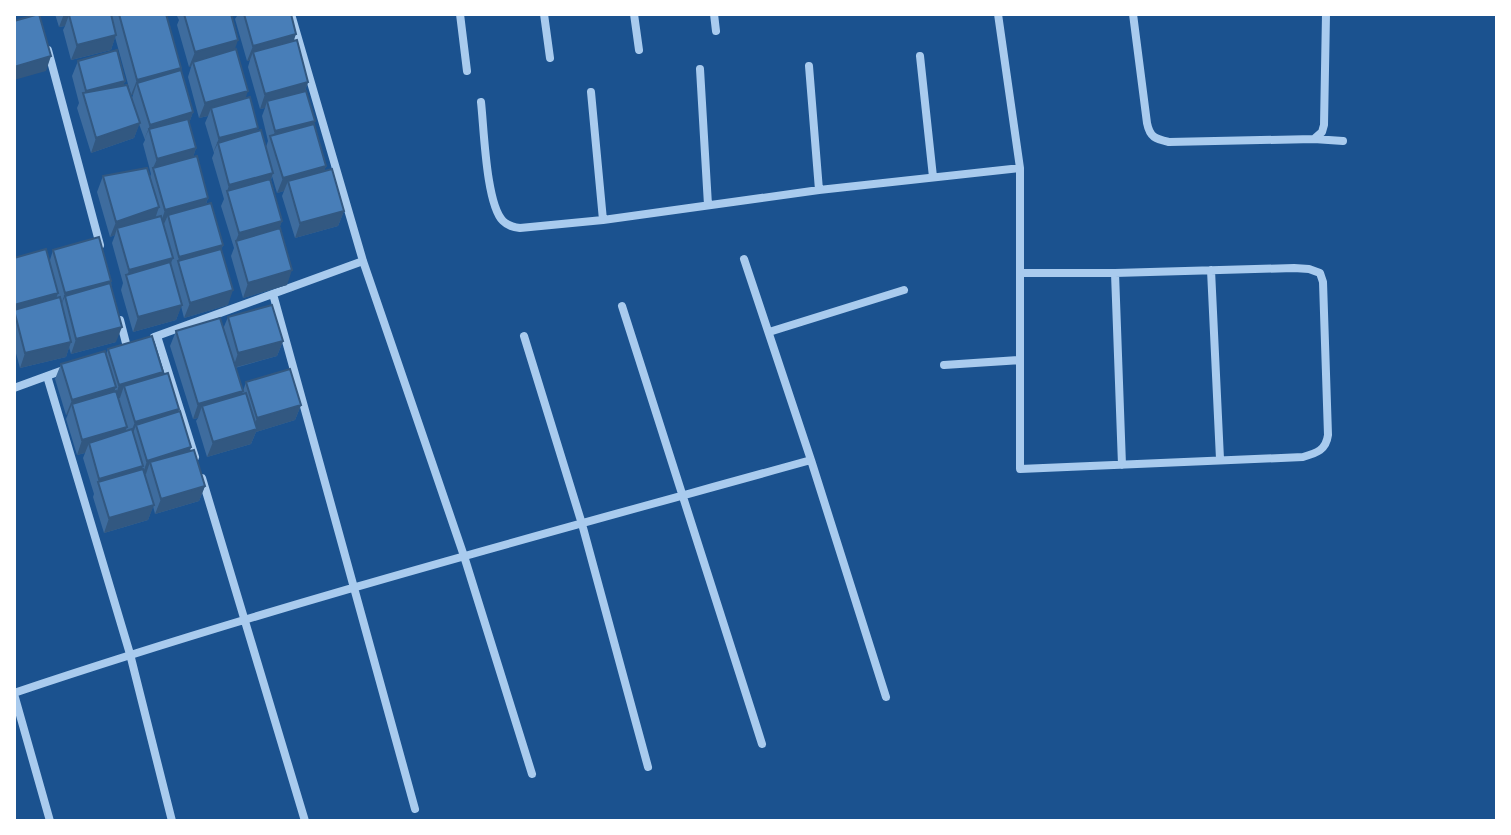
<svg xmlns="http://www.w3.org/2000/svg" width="1511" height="835" viewBox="0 0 1511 835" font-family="Cabin,sans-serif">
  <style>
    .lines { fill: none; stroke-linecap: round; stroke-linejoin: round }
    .street { stroke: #a9cbee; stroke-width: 8 }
    .wall { fill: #3e6c9e }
    .shaded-wall { fill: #325881 }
    .building { fill: #487eb8; stroke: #325881; stroke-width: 2 }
  </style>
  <rect width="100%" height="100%" fill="#1b528f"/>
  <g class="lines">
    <path class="street" d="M291,14L363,261L464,556L532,774
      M460,14L467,71
      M544,14L550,58
      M634,14L639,50
      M714,14L716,31
      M1133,14L1147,123C1150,138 1156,139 1169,142L1314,139L1343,141
      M48,50L100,245
      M920,56L933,177
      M809,66L819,190
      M700,69L708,205
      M591,92L603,220
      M481,102C484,128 486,204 503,221C508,226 513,227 520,228L603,220L819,190L1020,168L998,14
      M1314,139L1322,132L1324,125L1326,14
      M1020,168C1020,268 1020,369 1020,469L1303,457C1317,453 1326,450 1328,435L1323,282L1320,273L1309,269L1294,268L1115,273H1020
      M1211,270L1220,459
      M1115,273L1122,465
      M273,294L415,809
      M622,306L762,744
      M120,320L127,347
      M769,332L904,290
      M157,336L195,457
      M524,336L582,524L648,767
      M154,337L363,261
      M944,365L1020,360
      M47,376L130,654L172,821
      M14,388L66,369
      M811,460L886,697
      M202,478L305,821
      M14,693C276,605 544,534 811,460L744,259
      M14,694L50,821"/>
  </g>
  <path class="wall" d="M55,14H166L180,71L193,112L189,123L196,148L193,157L208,198L206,204L223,245L221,250L228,305L184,318L181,306L176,320L133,332L121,290L123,283L112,243L115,235L110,237L97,192L103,176L150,177L151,174L143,144L145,140L139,124L134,138L91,153L77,108L79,103L72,76L78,61L125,81L123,86L138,120L132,98L133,95H131L115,37L111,50L71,60L63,30L65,26L59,27Z
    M176,14H231L235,50L246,98L256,132L266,147L268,141L262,116L265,108L260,109L248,67L250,60L247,61L235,19L237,16H235V14H291L294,41L308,82L305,91L326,166L324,171L344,211L338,226L295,238L282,196L284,191L277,193L272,176L271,180L282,221L279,228L287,285L243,298L231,256L234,248L221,206L224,199L212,158L214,153L205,123L208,116L199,118L188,77L191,67H189L177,25L179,20Z
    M53,250L111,281L116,342L71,354L69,347L66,357L20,368L14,346V258L50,260Z
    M228,317L283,341L277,356L235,368L243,391L246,382L301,405L295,420L256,432L251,444L207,457L196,421L198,418L193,419L170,346L176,331L223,329Z
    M108,349L162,375L179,409L178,412L191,447L190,451L205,486L199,501L155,514L153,506L148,520L104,533L93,497L94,494L83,458L85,453L77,455L66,419L68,414L66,415L55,379L61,364L106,354Z"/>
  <path class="shaded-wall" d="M64,14H104L69,15L65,26L59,27Z
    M296,34L291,49L253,52L250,60L247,61L253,46Z
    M116,35L111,50L71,60L77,45Z
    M238,40L233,55L193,62L191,67H189L195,52Z
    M51,56L46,71L14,80V67Z
    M181,68L175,83H137L133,95H131L137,80Z
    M125,81L120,96H84L86,91Z
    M308,82L303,97L267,101L265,108L260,109L265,94Z
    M248,91L243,106L211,108L208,116L199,118L205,103Z
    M193,112L188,127L149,129L144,140L150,125Z
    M315,121L309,136L272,141L275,131Z
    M140,123L134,138L91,153L96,138Z
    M258,128L253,143H218L213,153L219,138Z
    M196,148L191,164L153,168L157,159Z
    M326,166L321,181H288L284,191L277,193L283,178Z
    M273,173L268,188L227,192L229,185Z
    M208,198L203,213L168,215L164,224L160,225L165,210Z
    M159,207L154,222L117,228L115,235L110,237L116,222Z
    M344,211L338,226L295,238L300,223Z
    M282,221L277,236L236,241L233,248L239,233Z
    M223,245L218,260L178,262L179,257Z
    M173,258L167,273L127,277L129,270Z
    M292,270L287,285L243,298L248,283Z
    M111,281L105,296H65L60,308L65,293Z
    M233,290L228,305L184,318L190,303Z
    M58,293L53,308L14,310V305Z
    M182,305L176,320L133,332L138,317Z
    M122,327L116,342L71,354L76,339Z
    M283,341L277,356L233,368L238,353Z
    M71,342L66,357L20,368L25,353Z
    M163,372L158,387L124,386L120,398L114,400L119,385Z
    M116,387L110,402L72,404L68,414L66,415L72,400Z
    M243,391L237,406H202L198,418L193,419L198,404Z
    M301,405L295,420L256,432L251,444L207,457L213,442L252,431L257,418Z
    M179,409L174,424L136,425L132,436L129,437L135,422Z
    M127,427L121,442L89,443L85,453L77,455L82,440Z
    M191,447L186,462H150L146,474L142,476L147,461Z
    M143,466L138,481L98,482L94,494L99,479Z
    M205,486L199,501L155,514L161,499Z
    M154,505L148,520L104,533L109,518Z"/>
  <path class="building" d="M39,14L51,56L14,67V21Z
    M73,14H111L116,35L77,45L69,15Z
    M119,14H166L181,68L137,80Z
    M184,14H231L238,40L195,52Z
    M244,14H291L296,34L253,46Z
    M297,40L308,82L265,94L253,52Z
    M236,49L248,91L205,103L193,62Z
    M117,50L125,81L86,91L78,61Z
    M181,70L193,112L150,125L137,83Z
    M127,85L140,123L96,138L83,93Z
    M306,91L315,121L275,131L267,101Z
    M250,97L258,128L219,138L211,108Z
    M188,119L196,148L157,159L149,129Z
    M314,124L326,166L283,178L270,136Z
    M261,130L273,173L229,185L218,143Z
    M197,156L208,198L165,210L153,168Z
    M147,168L159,207L116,222L103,176Z
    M332,169L344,211L300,223L288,181Z
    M270,179L282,221L239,233L227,191Z
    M211,203L223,245L179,257L168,215Z
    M161,216L173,258L129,270L117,228Z
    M280,228L292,270L248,283L236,241Z
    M99,237L111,281L65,293L53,250Z
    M46,249L58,293L14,305V258Z
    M221,249L233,290L190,303L178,261Z
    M170,262L182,305L138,317L126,275Z
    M110,283L122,327L76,339L65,296Z
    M60,297L71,342L25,353L14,310Z
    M272,305L283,341L238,353L228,317Z
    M220,318L243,391L198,404L176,331Z
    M152,336L163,372L119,385L108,349Z
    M105,351L116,387L72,400L61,364Z
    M290,369L301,405L257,418L246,382Z
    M168,373L179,409L135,422L124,386Z
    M116,391L127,427L82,440L72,404Z
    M246,393L257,429L213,442L202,406Z
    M180,411L191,447L147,461L136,425Z
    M132,429L143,466L99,479L89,443Z
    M194,450L205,486L161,499L150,462Z
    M143,469L154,505L109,518L98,482Z"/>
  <rect width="1511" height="835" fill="none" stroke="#ffffff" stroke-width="32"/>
</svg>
